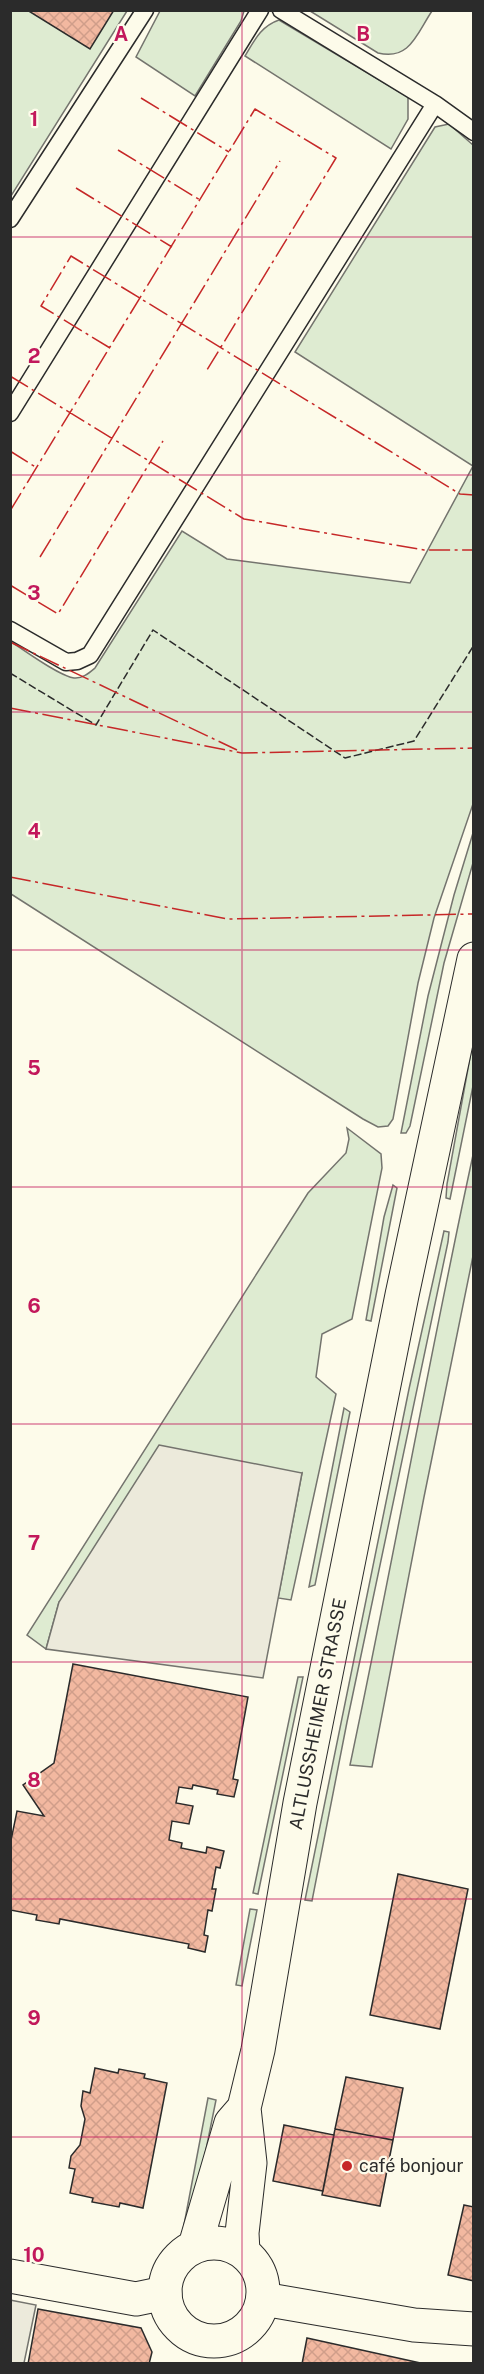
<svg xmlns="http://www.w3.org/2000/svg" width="484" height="2374" viewBox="0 0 484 2374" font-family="'Public Sans',sans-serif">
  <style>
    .green { fill: #deebd1; stroke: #74746e; stroke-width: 1.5 }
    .parking { fill: #eceadb; stroke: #74746e; stroke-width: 1.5 }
    .building { fill: url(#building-cross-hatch); stroke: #2b2b2b; stroke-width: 1.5 }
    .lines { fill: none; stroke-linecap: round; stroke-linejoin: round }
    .service-casing { stroke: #2b2b2b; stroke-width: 19 }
    .minor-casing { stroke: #2b2b2b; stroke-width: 35 }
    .tertiary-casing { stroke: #2b2b2b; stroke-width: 35 }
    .service { stroke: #fdfbea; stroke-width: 16 }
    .minor { stroke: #fdfbea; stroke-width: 33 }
    .tertiary { stroke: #fdfbea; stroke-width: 33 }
    .fence { stroke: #2b2b2b; stroke-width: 1.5; stroke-dasharray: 8 3; stroke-linecap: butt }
    .power { stroke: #c62828; stroke-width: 1.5; stroke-dasharray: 21 4.5 3 4.5; stroke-linecap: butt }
    .grid { fill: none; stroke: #c2185b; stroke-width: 1.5; stroke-opacity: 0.55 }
    .poi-dot { fill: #c62828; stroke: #fdfbea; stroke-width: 2 }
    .labels { text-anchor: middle; stroke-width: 4.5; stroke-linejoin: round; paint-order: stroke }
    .street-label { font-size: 18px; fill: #2b2b2b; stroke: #fdfbea }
    .poi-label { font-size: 18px; fill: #2b2b2b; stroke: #fdfbea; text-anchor: start }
    .grid-label { font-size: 20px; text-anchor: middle; font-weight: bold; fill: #c2185b; stroke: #fdfbea; stroke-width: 4.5; stroke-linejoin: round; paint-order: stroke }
  </style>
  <defs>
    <pattern id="building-cross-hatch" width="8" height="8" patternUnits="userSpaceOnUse" patternTransform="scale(1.5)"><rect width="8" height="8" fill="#f2b8a0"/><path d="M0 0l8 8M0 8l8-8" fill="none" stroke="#d09e8a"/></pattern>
  </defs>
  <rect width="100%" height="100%" fill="#fdfbea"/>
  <path class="green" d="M11,11H127L11,196Z
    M160,11H244L241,21L195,96L136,57Z
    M310,11H432C417,33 410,61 378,53Z
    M279,20L408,97V119L391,149L245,56C254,41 261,26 279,20Z
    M449,124L473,145V804L434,918L418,983L393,1119L388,1126L378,1127L363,1119L11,894L10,641C24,650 59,676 74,678C82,679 89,673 95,668L182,531L227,559L410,583L473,466L295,352L435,127Z
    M473,833V863L444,963L410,1126L406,1133H401L428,996L454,895Z
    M473,1041V1086L450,1199L446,1198L447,1184Z
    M347,1128L381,1154L382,1168L352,1319L322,1334L316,1377L336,1394L291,1600L278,1598L302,1473L59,1602L46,1649L27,1635L308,1193L346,1153L349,1139Z
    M473,1155V1256L424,1497L372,1767L350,1765C393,1562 429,1358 473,1155Z
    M393,1185L397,1188L371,1321L366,1320L384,1217Z
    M444,1231L449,1232L448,1242L347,1722L312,1901L305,1900L409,1389Z
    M344,1408L350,1412L315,1585L309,1587Z
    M298,1677H303L258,1894L253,1893Z
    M250,1909L257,1910L242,1986L236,1985Z
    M208,2098L216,2100L190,2229L180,2246Z"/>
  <path class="parking" d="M159,1445L302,1473L263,1678L46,1649L59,1602Z
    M10,2300L36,2305L24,2363H11Z"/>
  <path class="building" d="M27,10H114L90,49Z
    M73,1664L248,1697L233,1779L238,1780L234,1797L217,1794L218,1790L193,1785L192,1789L179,1787L176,1803L193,1806L189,1824L172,1821L169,1840L182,1843L181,1848L206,1853L207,1847L224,1851L220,1868L216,1867L212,1889H216L212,1911L208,1910L204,1935L208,1936L205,1952L188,1948L189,1944L60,1919L59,1924L36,1920L37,1915L10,1910V1845L17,1811L44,1816L23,1785L54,1763Z
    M398,1874L468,1889L440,2029L370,2015Z
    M95,2068L118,2073L119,2069L145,2074L144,2078L167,2083L143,2208L120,2203L119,2207L92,2202L93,2198L70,2193L75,2169L69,2168L71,2156L80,2145L85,2119L81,2106L83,2091L90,2093Z
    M346,2077L403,2088L393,2140L335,2129Z
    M284,2125L334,2135L323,2191L273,2181Z
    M335,2129L393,2140L380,2206L322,2195Z
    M464,2205L474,2207V2281L448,2275Z
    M38,2309L141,2328L152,2352L149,2364H28Z
    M307,2338L425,2364H302Z"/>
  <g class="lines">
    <g class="service-casing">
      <path id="service" d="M281,10L435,104L474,132
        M10,219L145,10
        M10,413L260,10
        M10,630L66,662L77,661L90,655L435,104"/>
    </g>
    <g class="minor-casing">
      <path id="minor" d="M10,2276L136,2299L165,2293
        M263,2299L414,2325L474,2329"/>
    </g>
    <g class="tertiary-casing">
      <path id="tertiary" d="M165 2292a49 49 0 1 1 98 0a49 49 0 1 1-98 0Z
        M195,2246L231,2123L244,2108
        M243,2252L242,2233L250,2163L244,2108L258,2050L300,1803L402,1295L474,959"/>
    </g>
    <use href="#service" class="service"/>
    <use href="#minor" class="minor"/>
    <use href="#tertiary" class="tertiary"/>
    <path class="fence" d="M10,673L96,725L153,630L345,758L414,741L474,645"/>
    <path class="power" d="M141,98L229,152
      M118,150L200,200
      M76,188L172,247
      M110,348L41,306L71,256L460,494L474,495
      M10,376L244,519L424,550H474
      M10,451L37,468
      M10,511L255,109L336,158L207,370
      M40,557L280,161
      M10,585L58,614L163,441
      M10,642L237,750
      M10,708L242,753L474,748
      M10,877L228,919L474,914"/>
  </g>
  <path class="grid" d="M242,10V2364M10,237H474M10,475H474M10,712H474M10,950H474M10,1187H474M10,1424H474M10,1662H474M10,1899H474M10,2137H474"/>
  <circle class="poi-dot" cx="347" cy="2166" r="6"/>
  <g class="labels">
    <g class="street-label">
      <text transform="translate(318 1714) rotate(-79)" y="6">ALTLUSSHEIMER STRASSE</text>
    </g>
    <g class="poi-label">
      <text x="359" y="2172">café bonjour</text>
    </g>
  </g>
  <g class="grid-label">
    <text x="121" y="41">A</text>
    <text x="363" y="41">B</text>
    <text x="34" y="126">1</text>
    <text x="34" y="363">2</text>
    <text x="34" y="600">3</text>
    <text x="34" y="838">4</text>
    <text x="34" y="1075">5</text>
    <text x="34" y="1313">6</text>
    <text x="34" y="1550">7</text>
    <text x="34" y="1787">8</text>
    <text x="34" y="2025">9</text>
    <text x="34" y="2262">10</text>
  </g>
  <rect width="484" height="2374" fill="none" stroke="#2b2b2b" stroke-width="24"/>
</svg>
